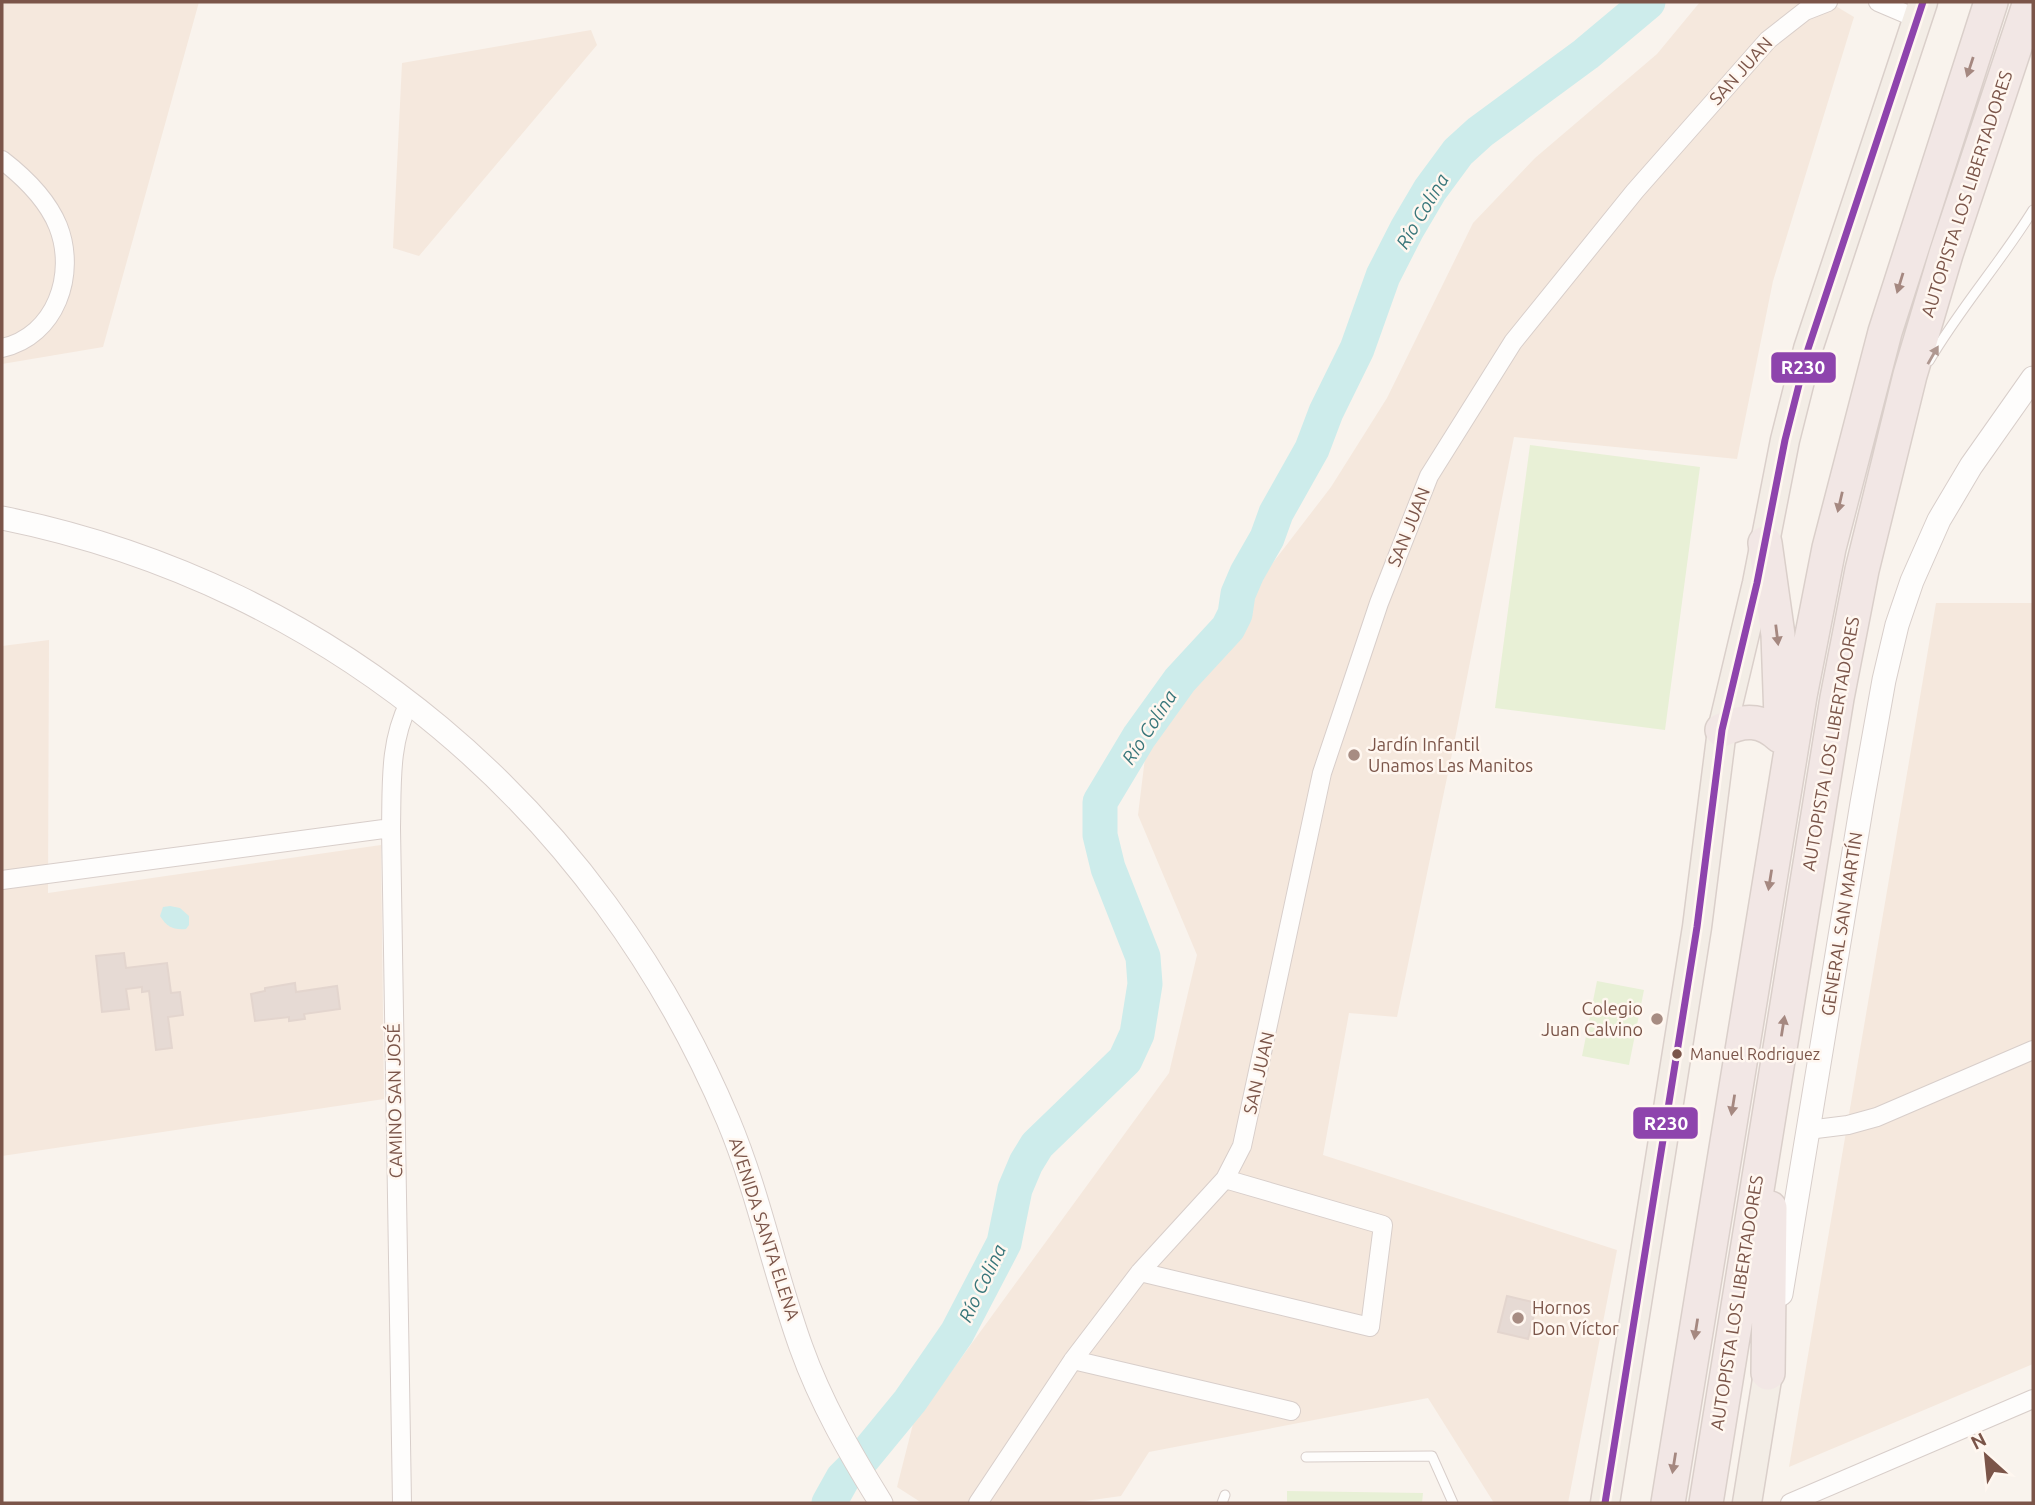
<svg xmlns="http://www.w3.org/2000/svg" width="2035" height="1505" viewBox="0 0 2035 1505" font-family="Ubuntu,sans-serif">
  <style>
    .residential { fill: #f5e8dd }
    .green { fill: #e8f0d6 }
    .water { fill: #cdeceb }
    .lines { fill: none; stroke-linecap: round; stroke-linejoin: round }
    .river { stroke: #cdeceb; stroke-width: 35 }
    .building { fill: #e6dad4; stroke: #e3d5ce; stroke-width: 2 }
    .service-casing { stroke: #d8ceca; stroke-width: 11 }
    .minor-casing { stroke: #d8ceca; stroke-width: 20 }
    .tertiary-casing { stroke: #d8ceca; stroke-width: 25 }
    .primary-casing { stroke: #dacfca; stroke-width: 31 }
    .motorway-casing { stroke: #dacfca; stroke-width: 36 }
    .service { stroke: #fefdfc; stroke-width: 9 }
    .minor { stroke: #fefdfc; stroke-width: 18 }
    .tertiary { stroke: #fefdfc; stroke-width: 23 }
    .primary { stroke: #f3ede6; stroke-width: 28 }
    .motorway { stroke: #f2e7e5; stroke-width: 33 }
    .bus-1-casing { stroke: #fff7f0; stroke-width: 12 }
    .bus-1 { stroke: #8e44ad; stroke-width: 7 }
    .oneway { fill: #a58880 }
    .oneway2 { fill: #af9891 }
    .poi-dot { fill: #a78c82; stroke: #fff7f0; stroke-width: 2.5 }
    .bus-dot { fill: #7b5549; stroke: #fff7f0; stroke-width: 2.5 }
    .labels { text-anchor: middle; stroke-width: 5; stroke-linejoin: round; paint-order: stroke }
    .bus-label { font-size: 16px; fill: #7b5549; stroke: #fff7f0; text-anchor: start }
    .street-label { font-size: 18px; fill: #7b5549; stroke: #fff7f0 }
    .poi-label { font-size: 18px; fill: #7b5549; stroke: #fff7f0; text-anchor: start }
    .water-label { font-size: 19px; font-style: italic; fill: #38767a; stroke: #fff7f0 }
    .line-badge { stroke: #fff7f0; stroke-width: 2.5 }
    .badge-label { font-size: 19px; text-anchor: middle; font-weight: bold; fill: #fff }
  </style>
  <rect width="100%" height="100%" fill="#f9f3ed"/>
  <path class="residential" d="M2,2H199L103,347L2,364Z
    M1700,2H1829L1854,17L1773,281L1737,459L1514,437L1453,749L1397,1017L1349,1013L1323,1155L1617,1250L1568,1503H1494L1428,1398L1149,1452L1121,1496L1071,1503H922L897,1487L913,1424L1169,1073L1197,955L1138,815L1145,758L1225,625L1331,487L1387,398L1473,223L1535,158L1657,54Z
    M591,30L597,45L419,256L393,248L402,63Z
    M1936,603H2033V1364L1789,1467Z
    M49,640L48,893L381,845L384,1099L2,1156V646Z"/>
  <path class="green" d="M1530,445L1700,467L1665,730L1495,708Z
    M1597,981L1644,990L1629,1065L1582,1056Z
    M1287,1491L1423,1493L1422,1503H1287Z"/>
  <path class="water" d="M170,906L180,908L189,916V925L186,929C173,930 167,927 160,916L163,907Z"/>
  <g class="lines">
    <path class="river" d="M829,1503L843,1478L864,1457L910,1401L957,1333L1004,1243L1015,1189L1026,1163L1037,1145L1125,1060L1137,1034L1145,984L1143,957L1108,868L1100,835V802L1139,737L1180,680L1228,628L1235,614L1238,594L1247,573L1267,538L1276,513L1312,449L1326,412L1357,349L1383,276L1407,229L1430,190L1458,152L1480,132L1586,54L1648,2"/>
  </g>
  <path class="building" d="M124,953L126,968L167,963L171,993L180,992L183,1015L168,1017L172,1048L156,1050L149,991L142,992V987L126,989L129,1009L102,1012L96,956Z
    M295,983L296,992L337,986L340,1009L304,1014L305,1019L289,1021V1017L255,1021L251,994L265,991V988Z
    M1507,1296L1537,1303L1528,1339L1498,1332Z"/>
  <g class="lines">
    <g class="service-casing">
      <path id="service" d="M1929,361C1960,308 2001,262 2033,210
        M1306,1457L1432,1456L1453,1503
        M1222,1503L1225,1495"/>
    </g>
    <g class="minor-casing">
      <path id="minor" d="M1878,2L1918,19
        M2,160C24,177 47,199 58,226C77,274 56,336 2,348
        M2,880L391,828
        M1808,1130L1848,1125L1877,1117L2033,1050
        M1140,1272L1370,1327L1383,1225L1225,1179
        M1073,1360L1291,1411
        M402,1503L391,828C392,784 389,743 409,703
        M978,1503L1073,1360L1140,1272L1225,1179L1242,1146L1322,773L1379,603L1429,476L1513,342L1635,191L1768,40L1805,11L1828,2
        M1790,1503L2033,1399"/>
    </g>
    <g class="tertiary-casing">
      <path id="tertiary" d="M2,518C334,585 597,810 728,1120C759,1194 774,1272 801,1347C821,1403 850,1453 881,1503
        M1781,1294L1862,803L1884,680L1897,625L1912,581L1939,520L1971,466L2033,378"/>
    </g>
    <g class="primary-casing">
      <path id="primary" d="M1605,1503L1697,927L1722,730L1757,583L1785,440L1808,349L1923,2
        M1747,1503L1768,1373"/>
    </g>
    <g class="motorway-casing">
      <path id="motorway" d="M1765,543L1778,635L1781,718
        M1722,730C1744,719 1762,719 1780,736
        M1768,1373L1770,1208
        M1668,1503L1800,696L1829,548L1885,332L1991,2
        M1706,1503L1837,698L1862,570L1910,375L1946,254L2030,2"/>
    </g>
    <use href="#service" class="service"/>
    <use href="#minor" class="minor"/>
    <use href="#tertiary" class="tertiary"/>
    <use href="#primary" class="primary"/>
    <use href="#motorway" class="motorway"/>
    <g class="bus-1-casing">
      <path id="bus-1" d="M1605,1503L1697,927L1722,730L1757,583L1785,440L1808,349L1923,2"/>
    </g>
    <use href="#bus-1" class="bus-1"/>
  </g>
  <defs><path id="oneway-solid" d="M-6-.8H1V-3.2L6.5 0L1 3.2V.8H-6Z" transform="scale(1.75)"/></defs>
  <g class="oneway">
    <use href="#oneway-solid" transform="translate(1970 67) rotate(108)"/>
    <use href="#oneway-solid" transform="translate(1900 283) rotate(107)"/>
    <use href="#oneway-solid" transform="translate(1840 502) rotate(103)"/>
    <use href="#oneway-solid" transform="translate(1777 635) rotate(83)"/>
    <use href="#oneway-solid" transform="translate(1770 880) rotate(99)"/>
    <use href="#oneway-solid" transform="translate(1783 1026) rotate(-81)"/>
    <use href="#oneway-solid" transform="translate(1733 1105) rotate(99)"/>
    <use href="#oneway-solid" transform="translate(1696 1329) rotate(99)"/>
    <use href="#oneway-solid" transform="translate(1674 1463) rotate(99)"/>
  </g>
  <use class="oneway2" href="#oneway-solid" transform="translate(1933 355) rotate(-60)"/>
  <g class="poi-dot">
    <circle cx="1354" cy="755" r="7"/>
    <circle cx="1657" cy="1019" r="7"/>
    <circle cx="1518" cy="1318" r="7"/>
  </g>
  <circle class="bus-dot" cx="1677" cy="1054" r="6"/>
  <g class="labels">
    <g class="bus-label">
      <text x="1690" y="1060">Manuel Rodriguez</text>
    </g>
    <g class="street-label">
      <text transform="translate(1741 71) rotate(-48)" y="6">SAN JUAN</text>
      <text transform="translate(1967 194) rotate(-72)" y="6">AUTOPISTA LOS LIBERTADORES</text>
      <text transform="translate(1409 527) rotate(-68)" y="6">SAN JUAN</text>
      <text transform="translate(1831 744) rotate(-80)" y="6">AUTOPISTA LOS LIBERTADORES</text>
      <text transform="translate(1842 924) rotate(-81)" y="6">GENERAL SAN MARTÍN</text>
      <text transform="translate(1259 1073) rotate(-77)" y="6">SAN JUAN</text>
      <text transform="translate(395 1101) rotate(-91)" y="6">CAMINO SAN JOSÉ</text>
      <text transform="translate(764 1229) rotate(72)" y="6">AVENIDA SANTA ELENA</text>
      <text transform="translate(1737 1303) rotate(-81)" y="6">AUTOPISTA LOS LIBERTADORES</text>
    </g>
    <g class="poi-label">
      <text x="1368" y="751">Jardín Infantil<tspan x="1368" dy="21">Unamos Las Manitos</tspan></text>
      <text x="1643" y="1015" text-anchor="end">Colegio<tspan x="1643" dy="21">Juan Calvino</tspan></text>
      <text x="1532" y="1314">Hornos<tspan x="1532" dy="21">Don Víctor</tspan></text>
    </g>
    <g class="water-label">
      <text transform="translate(1422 211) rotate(-59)" y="7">Río Colina</text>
      <text transform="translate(1149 727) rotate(-57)" y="7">Río Colina</text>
      <text transform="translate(982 1283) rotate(-64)" y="7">Río Colina</text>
    </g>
  </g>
  <g class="line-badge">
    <rect x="1770" y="351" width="67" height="33" rx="7" fill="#8e44ad"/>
    <rect x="1632" y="1106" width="67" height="34" rx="7" fill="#8e44ad"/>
  </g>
  <g class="badge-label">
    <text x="1803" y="374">R230</text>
    <text x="1666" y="1130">R230</text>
  </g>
  <rect width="2035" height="1505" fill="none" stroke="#7b5549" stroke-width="7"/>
  <g transform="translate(1986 1456) rotate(333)" stroke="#fff7f0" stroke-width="5" paint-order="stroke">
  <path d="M0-5L12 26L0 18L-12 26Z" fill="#7b5549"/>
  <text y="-10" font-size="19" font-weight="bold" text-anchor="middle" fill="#7b5549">N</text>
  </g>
</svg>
